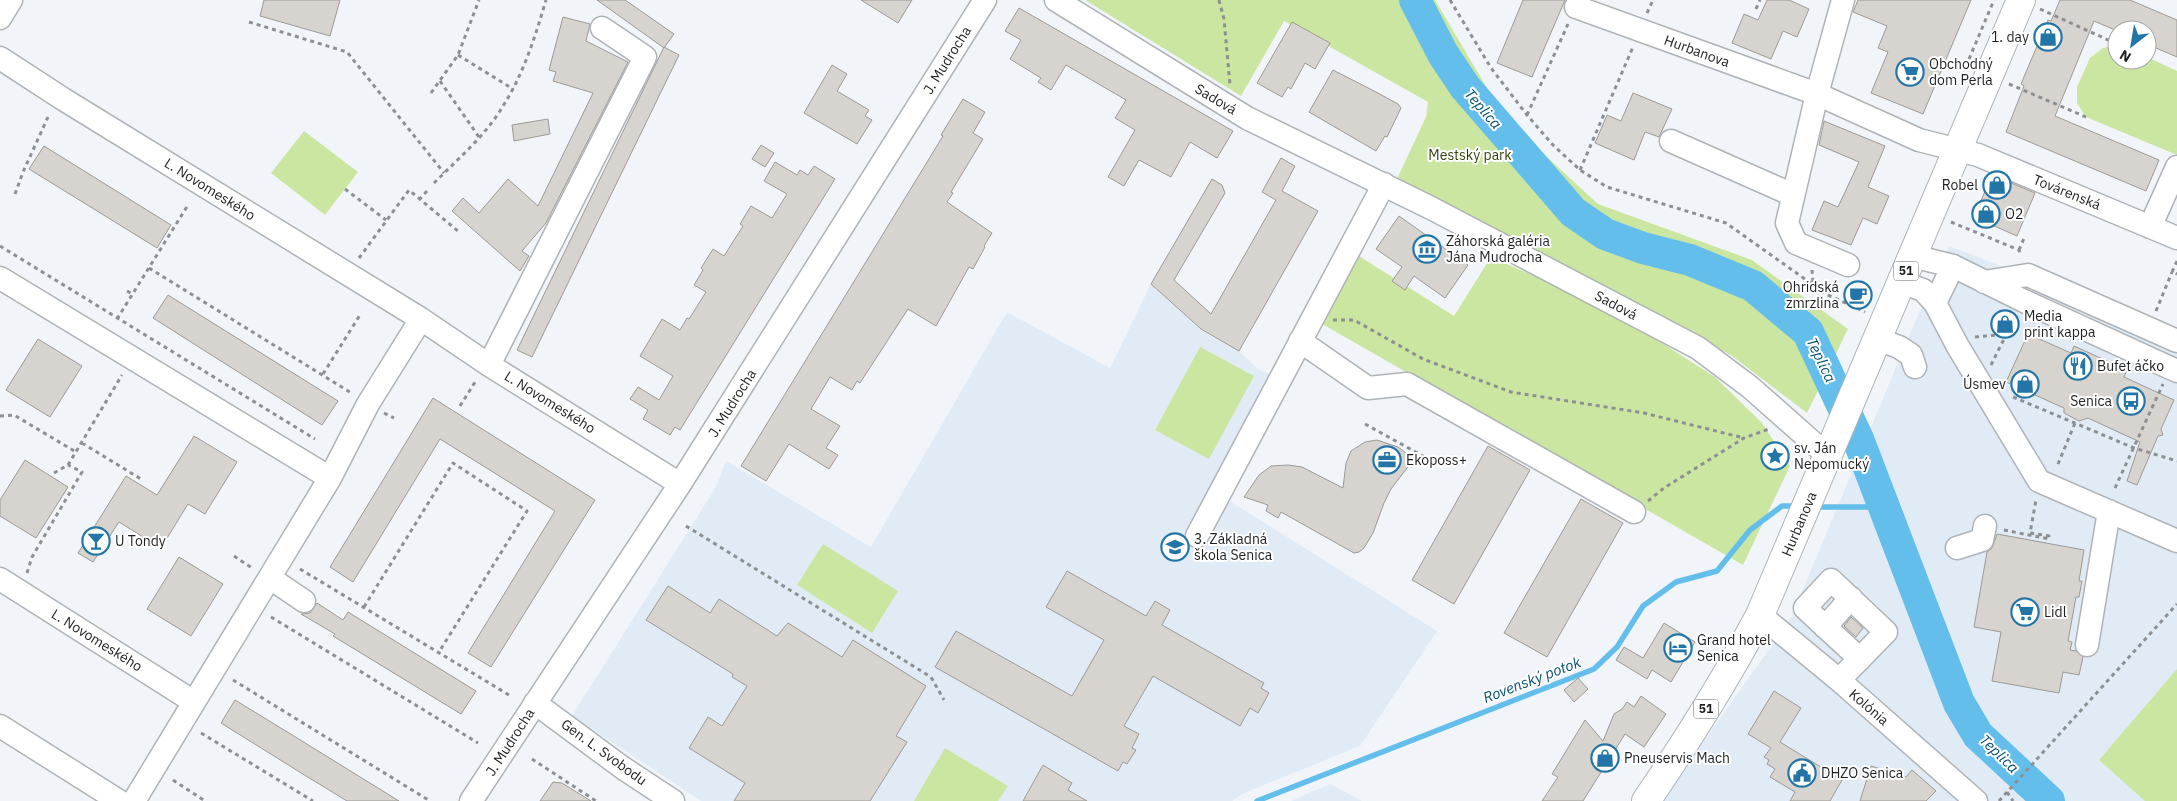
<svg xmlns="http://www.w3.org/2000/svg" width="2177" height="801" viewBox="0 0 2177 801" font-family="'IBM Plex Sans',sans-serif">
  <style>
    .built { fill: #e1ebf5 }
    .green { fill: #cbe6a1 }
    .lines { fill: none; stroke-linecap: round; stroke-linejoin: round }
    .stream { stroke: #64beeb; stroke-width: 5.5 }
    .river { stroke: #64beeb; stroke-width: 32 }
    .building { fill: #d7d3cf; stroke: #9d9a95 }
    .minor-casing { stroke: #afb3b7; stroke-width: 25 }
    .major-casing { stroke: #afb3b7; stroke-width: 30 }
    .path { stroke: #8d9093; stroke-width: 3; stroke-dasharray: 4 4; stroke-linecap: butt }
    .minor { stroke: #fff; stroke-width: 22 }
    .major { stroke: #fff; stroke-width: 28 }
    .labels { text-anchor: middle; stroke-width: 4; stroke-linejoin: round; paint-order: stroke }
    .shield { fill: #fff; stroke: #626264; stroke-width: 1 }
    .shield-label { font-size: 12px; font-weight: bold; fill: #1e1f21 }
    .poi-label { font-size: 14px; fill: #1e1f21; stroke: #fff; text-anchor: start }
    .street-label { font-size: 14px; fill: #1e1f21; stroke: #fff }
    .park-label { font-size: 14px; fill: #314208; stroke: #fff }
    .water-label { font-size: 15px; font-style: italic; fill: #045170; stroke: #fff }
  </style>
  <rect width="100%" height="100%" fill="#f1f5f9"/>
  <path class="built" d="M1949,246L2177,334V801H1658L1667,793L1790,620L1921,308Z
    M1151,284L1202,331L1239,351L1258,369L1280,379L1228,500L1437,631L1360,746L1244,793L1232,801H701L572,716L716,487L726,461L871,547L1007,312L1110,368Z
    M1330,784L1362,801H1291Z"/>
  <path class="green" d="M1085,0H1435L1490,93L1535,146L1598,204L1752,260L1848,329L1807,413L1732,356L1654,312L1397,179L1426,117L1428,102L1284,21L1241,96Z
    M2117,45V60H2147V57L2177,71V155L2086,117L2077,103V87L2090,58L2103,48Z
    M304,131L358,172L325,215L271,173Z
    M1351,251L1454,316L1491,257L1552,284L1654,338L1715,377L1762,423L1790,466L1743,565L1317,321Z
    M1200,347L1254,376L1209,459L1155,430Z
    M823,544L898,591L872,633L797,585Z
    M2177,669V801H2145L2099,760Z
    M945,748L1008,786L998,801H914Z"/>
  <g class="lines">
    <path class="stream" d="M1814,507H1884
      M1257,801L1594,669L1617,647L1643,606L1676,582L1717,571L1750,530L1782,506H1797"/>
    <path class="river" d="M1415,0L1443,54L1465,87L1573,212L1605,234L1643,248L1690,260L1753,286L1808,332L1858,439L1959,703L1978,735L2049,801"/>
  </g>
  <path class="building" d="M264,0H340L330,36L260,16Z
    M597,0H625L674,34L664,48Z
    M861,0H912L898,23Z
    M1523,0H1565L1532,77L1497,63Z
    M1767,0H1789L1809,9L1797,37L1783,31L1771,59L1732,43L1744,14L1758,20Z
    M1858,0H1971L1923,114L1871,93L1888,52L1878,48L1887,26L1853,12Z
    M2060,0H2130L2177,20V57L2147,44V30H2115L2094,21L2055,116L2159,160L2146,191L2006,132L2024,86L2021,84L2048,20L2051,21Z
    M1019,8L1233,131L1217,158L1190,142L1171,177L1139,160L1124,186L1108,177L1135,130L1115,118L1126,100L1066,65L1051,90L1038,82L1041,78L1010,59L1021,40L1005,31Z
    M563,17L590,24L586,41L628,62L546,223L522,251L529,256L520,271L452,211L463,198L479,213L508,179L538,206L593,93L553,81L556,72L549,70Z
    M1292,22L1330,43L1315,69L1305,63L1291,89L1288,87L1282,97L1257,83Z
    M664,47L679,55L532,357L517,350Z
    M832,65L847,74L837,91L869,110L865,116L872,120L857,144L804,113Z
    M1333,70L1376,92L1398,104L1401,108L1387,137L1385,136L1376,151L1309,112Z
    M1633,93L1672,109L1659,137L1645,132L1634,160L1595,143L1607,115L1621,121Z
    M963,99L985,112L973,133L983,139L951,192L953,193L947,202L992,233L984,246L985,247L973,269L969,267L936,326L908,309L860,383L857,381L852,390L830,377L811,409L840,426L826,448L838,455L829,469L789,444L766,481L741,466L943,136L941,135Z
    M548,119L550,134L514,141L512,125Z
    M1824,121L1885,146L1868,187L1889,196L1877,224L1863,218L1851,245L1812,230L1824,201L1838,207L1859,162L1819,145Z
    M761,145L774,153L765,167L752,159Z
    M44,146L171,225L157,248L29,169Z
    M1281,158L1295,166L1282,191L1318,211L1239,351L1201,329L1151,284L1212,179L1222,185L1225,193L1174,280L1211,314L1276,200L1262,192Z
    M775,162L797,175L800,170L808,175L814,166L835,179L680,430L675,427L670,435L643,419L648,410L630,399L638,387L659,400L673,376L640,356L662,319L680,330L687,318L689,319L706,292L694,285L703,270L701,268L713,249L724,256L743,226L740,224L751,206L772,218L787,194L764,181Z
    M1992,175L2035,193L2017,236L1974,217Z
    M1399,216L1468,265L1445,298L1414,276L1405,290L1392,281L1402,267L1376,249Z
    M168,295L338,401L322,425L153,318Z
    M2028,334L2071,353L2074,346L2127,370L2124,377L2174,400L2161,429L2163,435L2158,436L2137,485L2127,481L2140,442L2088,418L2079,421L2064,413V408L2006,382Z
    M38,339L82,366L50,417L6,390Z
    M433,398L595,500L491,667L468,653L555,511L493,472L440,439L353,582L330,567Z
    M194,436L237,462L205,514L188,504L161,548L119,522L93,562L78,553L126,476L157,495Z
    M1377,440L1398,447L1414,459L1391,489L1384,503L1373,533L1364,548L1359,552L1354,553L1281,512L1278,518L1266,511L1268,505L1244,497L1259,475L1271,466L1288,465L1302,467L1343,488L1346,463L1351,451L1365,442Z
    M1488,446L1530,470L1454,604L1412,580Z
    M25,460L68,487L36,538L0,516V500Z
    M1581,499L1623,523L1547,657L1504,633Z
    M1997,534L2084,550L2079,581H2082L2079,597H2076L2068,641L2072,642L2070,650L2076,651L2083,657L2079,675L2063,672L2059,693L1992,681L2001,632L1974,627L1987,552L1992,548Z
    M179,557L223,584L191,636L147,609Z
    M1067,571L1146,616L1155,601L1170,610L1162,625L1264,683L1261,688L1269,693L1258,713L1250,708L1240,726L1153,676L1124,726L1139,734L1132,748L1136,750L1127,764L1123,762L1118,771L935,667L956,631L1072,696L1104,640L1046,607Z
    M668,586L710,613L719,599L777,636L788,623L842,657L853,640L926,686L896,736L907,742L870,801H734L745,783L689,748L708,717L722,726L747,686L732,677L733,674L646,620Z
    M317,603L343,620L348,612L476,691L461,714L333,636L335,634L301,614L310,613Z
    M1851,617L1863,628L1856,637L1844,626Z
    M1664,623L1695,642L1671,682L1652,670L1647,679L1616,660L1624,647L1643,658Z
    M1578,678L1588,689L1574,702L1564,690Z
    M1774,691L1801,708L1780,742L1842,780L1830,801H1790L1795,792L1770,777L1775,769L1767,764L1769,760L1764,757L1771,748L1748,734Z
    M1641,696L1666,714L1644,747L1625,734L1583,801H1542L1558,777L1552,774L1585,720L1603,741L1614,714L1622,709L1627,702L1634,707Z
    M235,700L289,733L399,801H347L306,776L221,723Z
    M1043,765L1072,783L1068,790L1087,801H1023Z
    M1871,766L1906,777L1912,770L1936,791L1926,801H1860Z
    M553,782L562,783L591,801H540Z"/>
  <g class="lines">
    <g class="minor-casing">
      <path id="minor" d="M1056,0L1247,118L1431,208L1698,348L1750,387L1827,455
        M1843,0L1817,94L1919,140L1978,155L2177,238
        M1576,7L1817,94L1787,223L1796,243L1848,265
        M0,18L11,0
        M0,58L63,99L421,319L489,365L680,484
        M1671,141L1793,195
        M2150,227L2177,167
        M1912,256L1953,266
        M0,278L330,478
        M1901,282L1923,290L1935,303
        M1984,282L2028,275L2177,341
        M1877,339L1899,347L1911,355L1915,367
        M1300,341L1368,388L1407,384L1634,512
        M489,365L645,57L602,28
        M2177,371L2024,301L1953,266L1935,303L1957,345L2039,481L2177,541
        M1197,536L1384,184
        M1957,548L1982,540L1985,526
        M270,578L304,601
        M0,579L194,702
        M1760,615L1839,680L1976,801
        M1825,627L1851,598
        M2087,645L2109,511
        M1839,680L1886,632L1831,580L1805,608L1860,659
        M535,703L623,768L673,801
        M0,726L119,801
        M134,801L330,478L368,404L421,319
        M471,801L680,484L985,0"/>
    </g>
    <g class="major-casing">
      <path id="major" d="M1646,801C1687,741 1726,679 1760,615L2021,0"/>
    </g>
    <path class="path" d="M1219,0L1224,19L1230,85
      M1450,0L1491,68L1527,115L1553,145L1580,170L1607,187L1726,223L1826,294L1865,312
      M1756,9L1760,0
      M2040,9L2117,44
      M1647,13L1653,0
      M249,22L347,52L444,173
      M458,55L513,89
      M1969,59L1994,0
      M440,81L479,137
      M2009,84L2086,117
      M431,93L458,55L479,0
      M1527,115L1568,24
      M1580,170L1633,47
      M434,183C458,159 486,135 503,106C524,73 535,37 546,0
      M345,189L386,220
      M15,194L23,172L48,117
      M419,200L427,191
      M1951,222L2019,250L2021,256
      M0,246L315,439
      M2019,250L2025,236
      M359,258L409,190L459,232
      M2177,261L2172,272L2177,274
      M149,268L353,394
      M1812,270L1813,282
      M127,291L133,294
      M2156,311L2172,272
      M117,319L188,205
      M1333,320H1354L1423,359L1511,392L1644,413L1744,438
      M1975,337L2007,334
      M1991,365L2015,317
      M323,374L360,315
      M2013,397L2134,448L2177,461
      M460,406L477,379
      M384,413L394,418
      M0,416L14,415L76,452
      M1365,424L1432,461
      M82,443L141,479
      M2058,464L2075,423
      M54,473L68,465L122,375
      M2115,488L2163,384
      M1648,501L1664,488L1744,438L1769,429
      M686,526L931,677L944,700
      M2004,530L2049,539V536L2030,533L2036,500
      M234,556L252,568
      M300,569L509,695
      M27,573L32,557L82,472L68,465
      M364,607L453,463L527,511L439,652
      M271,617L478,743
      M233,680L430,801
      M201,733L313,801
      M532,759L596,801
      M173,780L205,801
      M2007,792L2013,801
      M1999,801L2177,604"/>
    <use href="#minor" class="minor"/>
    <use href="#major" class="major"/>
  </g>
  <defs>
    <g id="shop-ring" transform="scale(1.4375)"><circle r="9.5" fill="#fff" stroke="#2275a6" stroke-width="1.5"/><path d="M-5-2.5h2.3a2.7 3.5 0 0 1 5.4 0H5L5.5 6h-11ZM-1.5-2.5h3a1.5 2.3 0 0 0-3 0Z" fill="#2275a6"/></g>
    <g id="supermarket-ring" transform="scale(1.4375)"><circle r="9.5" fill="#fff" stroke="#2275a6" stroke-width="1.5"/><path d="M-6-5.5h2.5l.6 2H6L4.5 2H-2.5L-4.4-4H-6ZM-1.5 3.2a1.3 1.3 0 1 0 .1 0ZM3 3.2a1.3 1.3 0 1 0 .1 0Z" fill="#2275a6"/></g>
    <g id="museum-ring" transform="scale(1.4375)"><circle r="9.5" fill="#fff" stroke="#2275a6" stroke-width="1.5"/><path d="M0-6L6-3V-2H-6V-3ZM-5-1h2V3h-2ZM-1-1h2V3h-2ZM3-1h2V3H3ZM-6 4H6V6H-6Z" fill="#2275a6"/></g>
    <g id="cafe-ring" transform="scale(1.4375)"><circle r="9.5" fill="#fff" stroke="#2275a6" stroke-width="1.5"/><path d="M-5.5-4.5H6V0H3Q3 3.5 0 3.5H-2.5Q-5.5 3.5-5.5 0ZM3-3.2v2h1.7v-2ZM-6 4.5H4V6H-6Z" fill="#2275a6"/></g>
    <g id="restaurant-ring" transform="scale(1.4375)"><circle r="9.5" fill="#fff" stroke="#2275a6" stroke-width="1.5"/><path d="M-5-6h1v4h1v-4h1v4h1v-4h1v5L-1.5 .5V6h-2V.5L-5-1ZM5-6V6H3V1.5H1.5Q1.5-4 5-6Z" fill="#2275a6"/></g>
    <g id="bus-ring" transform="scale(1.4375)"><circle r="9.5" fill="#fff" stroke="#2275a6" stroke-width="1.5"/><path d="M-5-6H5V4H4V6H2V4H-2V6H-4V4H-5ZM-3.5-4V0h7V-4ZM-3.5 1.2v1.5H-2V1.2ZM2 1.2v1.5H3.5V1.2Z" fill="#2275a6"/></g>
    <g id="sight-ring" transform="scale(1.4375)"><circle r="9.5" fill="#fff" stroke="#2275a6" stroke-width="1.5"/><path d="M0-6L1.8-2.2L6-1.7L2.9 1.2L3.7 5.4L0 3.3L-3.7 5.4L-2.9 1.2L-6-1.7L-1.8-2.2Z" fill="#2275a6"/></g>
    <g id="office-ring" transform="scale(1.4375)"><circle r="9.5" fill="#fff" stroke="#2275a6" stroke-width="1.5"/><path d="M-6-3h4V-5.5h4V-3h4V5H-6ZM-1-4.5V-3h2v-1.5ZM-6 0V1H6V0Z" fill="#2275a6"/></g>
    <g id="bar-ring" transform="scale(1.4375)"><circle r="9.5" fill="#fff" stroke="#2275a6" stroke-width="1.5"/><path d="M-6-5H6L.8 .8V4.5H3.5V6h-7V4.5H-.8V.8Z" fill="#2275a6"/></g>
    <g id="school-ring" transform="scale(1.4375)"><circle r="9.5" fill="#fff" stroke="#2275a6" stroke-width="1.5"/><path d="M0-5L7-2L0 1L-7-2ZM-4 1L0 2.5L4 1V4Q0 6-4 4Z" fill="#2275a6"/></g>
    <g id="hotel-ring" transform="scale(1.4375)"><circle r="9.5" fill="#fff" stroke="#2275a6" stroke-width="1.5"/><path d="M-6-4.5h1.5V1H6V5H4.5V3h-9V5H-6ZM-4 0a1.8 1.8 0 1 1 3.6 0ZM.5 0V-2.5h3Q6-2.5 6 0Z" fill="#2275a6"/></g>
    <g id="civic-ring" transform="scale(1.4375)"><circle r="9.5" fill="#fff" stroke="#2275a6" stroke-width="1.5"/><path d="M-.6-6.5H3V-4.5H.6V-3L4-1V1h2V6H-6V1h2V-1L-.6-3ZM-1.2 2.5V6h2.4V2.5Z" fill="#2275a6"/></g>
  </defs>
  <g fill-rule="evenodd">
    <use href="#shop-ring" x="2048" y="37"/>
    <use href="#supermarket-ring" x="1910" y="72"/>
    <use href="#shop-ring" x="1997" y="185"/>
    <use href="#shop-ring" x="1986" y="214"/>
    <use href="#museum-ring" x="1427" y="249"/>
    <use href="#cafe-ring" x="1858" y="295"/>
    <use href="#shop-ring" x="2005" y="324"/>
    <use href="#restaurant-ring" x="2078" y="366"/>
    <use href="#shop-ring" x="2025" y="384"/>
    <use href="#bus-ring" x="2131" y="401"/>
    <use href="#sight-ring" x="1775" y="456"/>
    <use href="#office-ring" x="1387" y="460"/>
    <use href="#bar-ring" x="96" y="541"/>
    <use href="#school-ring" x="1175" y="547"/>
    <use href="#supermarket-ring" x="2025" y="612"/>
    <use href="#hotel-ring" x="1678" y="648"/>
    <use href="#shop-ring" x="1605" y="758"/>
    <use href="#civic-ring" x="1802" y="773"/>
  </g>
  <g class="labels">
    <g class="shield">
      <rect x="1893.5" y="261.5" width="25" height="19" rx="4"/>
      <rect x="1693.5" y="699.5" width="25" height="19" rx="4"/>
    </g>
    <g class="shield-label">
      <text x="1906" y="275">51</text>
      <text x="1706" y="713">51</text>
    </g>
    <g class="poi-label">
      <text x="2029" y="42" text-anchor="end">1. day</text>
      <text x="1929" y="69">Obchodný<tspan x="1929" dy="16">dom Perla</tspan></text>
      <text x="1978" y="190" text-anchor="end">Robel</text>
      <text x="2005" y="219">O2</text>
      <text x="1446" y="246">Záhorská galéria<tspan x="1446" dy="16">Jána Mudrocha</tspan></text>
      <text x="1839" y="292" text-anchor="end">Ohridská<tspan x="1839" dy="16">zmrzlina</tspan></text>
      <text x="2024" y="321">Media<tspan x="2024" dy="16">print kappa</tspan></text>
      <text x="2097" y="371">Bufet áčko</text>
      <text x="2006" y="389" text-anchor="end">Úsmev</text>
      <text x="2112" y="406" text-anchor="end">Senica</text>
      <text x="1794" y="453">sv. Ján<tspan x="1794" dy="16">Nepomucký</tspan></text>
      <text x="1406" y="465">Ekoposs+</text>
      <text x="1194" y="544">3. Základná<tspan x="1194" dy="16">škola Senica</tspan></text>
      <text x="115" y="546">U Tondy</text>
      <text x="2044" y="617">Lidl</text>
      <text x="1697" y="645">Grand hotel<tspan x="1697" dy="16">Senica</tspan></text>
      <text x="1624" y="763">Pneuservis Mach</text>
      <text x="1821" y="778">DHZO Senica</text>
    </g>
    <g class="street-label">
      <text transform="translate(1697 51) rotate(20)" y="5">Hurbanova</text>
      <text transform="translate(947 60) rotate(-58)" y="5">J. Mudrocha</text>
      <text transform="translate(1216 99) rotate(31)" y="5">Sadová</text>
      <text transform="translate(210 189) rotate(32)" y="5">L. Novomeského</text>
      <text transform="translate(2067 192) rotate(22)" y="5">Továrenská</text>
      <text transform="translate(1616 305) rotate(28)" y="5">Sadová</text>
      <text transform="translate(550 402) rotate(32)" y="5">L. Novomeského</text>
      <text transform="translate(732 403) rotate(-58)" y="5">J. Mudrocha</text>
      <text transform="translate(1799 524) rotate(-67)" y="5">Hurbanova</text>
      <text transform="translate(97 640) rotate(32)" y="5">L. Novomeského</text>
      <text transform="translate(1869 707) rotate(41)" y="5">Kolónia</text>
      <text transform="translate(510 742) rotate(-57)" y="5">J. Mudrocha</text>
      <text transform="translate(604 752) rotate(36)" y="5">Gen. L. Svobodu</text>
    </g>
    <g class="park-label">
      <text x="1470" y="160">Mestský park</text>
    </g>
    <g class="water-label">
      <text transform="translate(1483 109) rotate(49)" y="5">Teplica</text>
      <text transform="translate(1821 360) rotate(64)" y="5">Teplica</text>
      <text transform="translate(1532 680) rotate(-21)" y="5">Rovenský potok</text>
      <text transform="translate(1999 754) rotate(44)" y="5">Teplica</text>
    </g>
  </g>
  <g transform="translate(2132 45) rotate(211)"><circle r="24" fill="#ffffff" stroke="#a5a5a6"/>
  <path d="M0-4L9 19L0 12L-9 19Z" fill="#2275a6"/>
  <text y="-8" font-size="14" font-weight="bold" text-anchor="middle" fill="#1e1f21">N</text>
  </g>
</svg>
